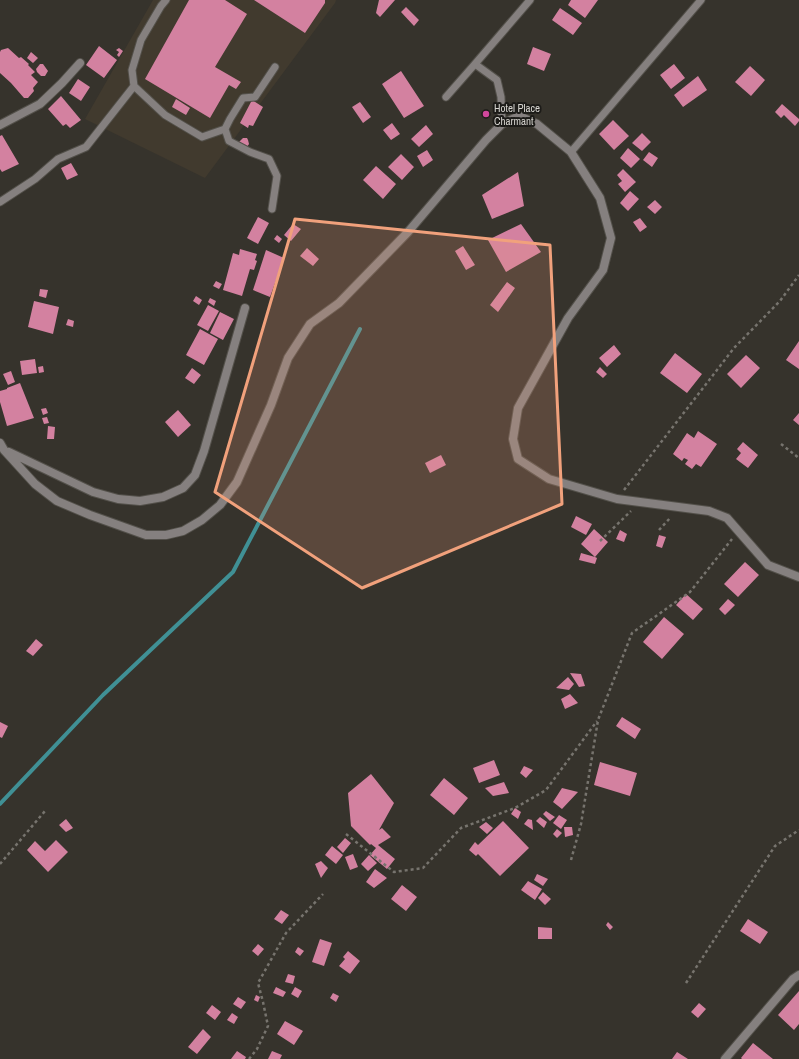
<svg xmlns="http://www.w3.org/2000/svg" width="799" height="1059" viewBox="0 0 799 1059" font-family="'Archivo Narrow',sans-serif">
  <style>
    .built { fill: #413a2e }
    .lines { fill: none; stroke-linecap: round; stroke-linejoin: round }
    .stream { stroke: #409095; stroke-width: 4 }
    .building { fill: #d381a0 }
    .lane-casing { stroke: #53504a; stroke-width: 9 }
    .street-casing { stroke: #53504a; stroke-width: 10 }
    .path { stroke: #77746e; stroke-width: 2.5; stroke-dasharray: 3 3; stroke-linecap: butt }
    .lane { stroke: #85807f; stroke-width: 7 }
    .street { stroke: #85807f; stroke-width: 8 }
    .marked { fill: #f1a17c; fill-opacity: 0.2; stroke: #f1a17c; stroke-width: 3; stroke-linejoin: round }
    .hotel-dot { fill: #d1479c; stroke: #1c1b18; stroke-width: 1.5 }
    .labels { text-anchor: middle; stroke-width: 4; stroke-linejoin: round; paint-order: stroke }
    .poi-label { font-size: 11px; fill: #d7d5d0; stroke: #1c1b18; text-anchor: start }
  </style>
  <rect width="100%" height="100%" fill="#36332c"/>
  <path class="built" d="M153,0H336L335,3L205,178L85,119Z"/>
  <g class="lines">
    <path class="stream" d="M0,804L103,695L233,572L360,329"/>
  </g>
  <path class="building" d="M189,0H225L247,14L215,67L241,82L236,89L229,85L210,118L145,79Z
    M254,0H325V3L305,33Z
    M379,0H395L380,17L376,13Z
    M571,0H598L585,18L568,5Z
    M406,7L419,20L414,26L401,12Z
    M560,8L582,23L573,35L552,20Z
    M99,46L117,60L104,78L86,65Z
    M533,47L551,54L544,71L527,64Z
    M8,48L19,58L21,57L29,64L28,65L35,72L31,75L38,82L33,88L34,91L28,98H24L11,83L0,73V52L1,50Z
    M119,48L123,51L119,57L117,55L119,52L116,50Z
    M31,52L38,58L33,63L27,58Z
    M40,64H43L48,71L45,76H41L37,72L36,69Z
    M674,64L685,78L671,89L660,75Z
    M750,66L765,80L751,96L735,82Z
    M401,71L424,106L404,118L382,84Z
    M698,76L707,90L683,107L674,95Z
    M78,79L90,87L81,101L69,93Z
    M61,96L81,120L70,128L66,124L63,126L48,109Z
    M176,99L190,108L186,115L172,107Z
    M252,100L263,107L253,126L249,125L248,128L240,123Z
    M360,102L371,117L363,123L352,107Z
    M782,104L799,119V121L795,126L784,115L781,118L775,112Z
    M613,120L629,136L614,150L599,134Z
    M392,123L400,134L391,140L383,130Z
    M426,125L433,134L419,147L411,139Z
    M642,133L651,142L642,151L632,143Z
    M2,135L19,164L2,172L0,169V136Z
    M243,138H247L248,140L249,144L247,147L239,144V142Z
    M628,148L640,159L631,168L620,158Z
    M427,150L433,160L423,167L417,156Z
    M649,152L658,158L652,167L643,160Z
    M401,154L414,167L402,180L388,167Z
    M71,163L78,175L67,180L61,168Z
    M376,166L396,184L383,199L363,180Z
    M623,169L636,182L625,192L618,184L622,181L617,175Z
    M518,172L524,206L492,219L482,195Z
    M630,191L639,199L628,211L620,203Z
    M655,200L662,207L655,214L647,207Z
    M258,217L269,223L258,244L247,238Z
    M640,218L647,227L640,232L633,222Z
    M293,224L301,229L291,241L284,235Z
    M521,224L541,252L506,272L488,240Z
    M277,235L282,239L279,243L274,239Z
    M463,246L475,265L466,270L455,251Z
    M307,248L319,259L313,266L300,256Z
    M240,249L257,254L255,260L257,261L254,270L250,269L242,296L223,290L233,253L239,255Z
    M266,250L284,258L270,297L253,290Z
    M216,281L222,284L219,289L213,286Z
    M507,282L515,288L498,312L490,305Z
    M40,289L48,290L46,298L39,296Z
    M196,296L202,300L199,305L193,301Z
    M210,298L216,301L214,306L208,302Z
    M34,301L59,307L53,334L28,327Z
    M208,305L219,311L208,331L197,325Z
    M220,312L234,319L223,340L210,333Z
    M68,319L74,321L73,327L66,325Z
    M200,329L218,339L204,365L186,355Z
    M799,341V369L786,360Z
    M614,345L621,354L607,367L599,358Z
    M675,353L702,374L687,393L660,373Z
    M746,355L760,368L741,388L727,374Z
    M35,359L37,373L22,375L20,361Z
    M43,366L44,372L39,373L38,367Z
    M600,367L607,374L603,378L596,372Z
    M192,368L201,375L194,384L185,378Z
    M11,371L15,382L8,385L3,374Z
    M20,383L34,418L7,426L0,402V391L7,389V388Z
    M46,408L48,413L43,415L41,409Z
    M178,410L191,425L178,437L165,422Z
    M799,413V425L793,420Z
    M47,417L49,423L44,424L42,418Z
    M48,426L55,427L54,439H47Z
    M698,431L717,444L701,467L696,464L692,469L685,464L688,460L684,458L682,461L673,454L687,433L694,438Z
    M743,442L758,455L748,468L736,459L741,453L737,449Z
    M441,455L446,465L430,473L425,463Z
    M576,516L592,524L586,535L571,527Z
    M594,529L608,542L595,557L597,558L595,564L579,560L581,553L595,557L581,544Z
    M620,530L627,534L624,542L616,539Z
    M659,535L666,537L662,548L656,546Z
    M745,562L759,575L738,597L724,584Z
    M686,594L703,609L693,620L676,605Z
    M728,599L735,605L725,615L719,609Z
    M664,617L684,634L662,659L643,642Z
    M36,639L43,645L33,656L26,651Z
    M570,673L581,674L585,686L579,687Z
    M568,677L574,684L569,690L556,688Z
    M570,694L578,703L565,709L561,699Z
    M622,717L641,729L635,739L616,726Z
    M0,722L8,726L2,738L0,737Z
    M494,760L500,775L479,783L473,768Z
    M600,762L637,773L630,796L594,785Z
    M524,766L533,770L526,778L520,773Z
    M371,774L394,803L379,830L382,828L391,837L378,845L395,859L387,869L370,855L376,848L371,844L370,845L351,826L348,793Z
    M444,778L468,798L454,815L430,795Z
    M504,782L509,793L493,796L485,788Z
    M562,788L578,792L562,809L553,802Z
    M515,808L521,812L518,819L511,814Z
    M546,811L555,817L550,821L543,814Z
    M559,815L567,820L561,829L553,823Z
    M540,817L547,822L544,828L536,821Z
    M66,819L73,828L66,832L59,825Z
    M528,819L532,820L533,830L524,824Z
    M503,821L529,848L500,876L478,854L476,856L469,850L475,842L478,845Z
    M486,822L493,828L487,834L479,827Z
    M564,827H572L573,835L565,837Z
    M557,829L562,833L557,838L553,834Z
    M345,838L351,843L343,853L337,847Z
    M56,840L68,852L48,872L27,850L35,841L45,851Z
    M332,846L343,855L336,864L325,855Z
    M353,854L358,867L350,870L345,857Z
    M369,855L377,863L368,871L361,864Z
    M321,861L328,868L321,878L315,864Z
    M375,869L387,878L374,888L366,882Z
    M537,874L548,879L543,886L534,880Z
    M528,881L542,889L535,900L521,890Z
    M402,885L417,897L406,911L391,899Z
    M543,892L551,899L545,905L538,898Z
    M281,910L289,915L282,924L274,919Z
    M748,919L768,932L760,944L740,931Z
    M608,922L613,927L610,930L606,925Z
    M538,927L552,928V939H538Z
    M320,939L332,943L324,966L312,962Z
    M258,944L264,949L258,956L252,951Z
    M298,947L304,951L300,956L295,952Z
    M348,951L360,961L350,974L339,966L345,959L343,957Z
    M288,974L295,976L293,984L285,982Z
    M276,987L286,992L283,997L273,993Z
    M295,987L302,991L298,998L291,994Z
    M799,991V1024L794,1030L778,1015Z
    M333,993L339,996L336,1002L330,998Z
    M256,995L260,997L258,1002L254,1000Z
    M238,997L246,1002L241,1009L233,1004Z
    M699,1003L706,1009L698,1018L691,1012Z
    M212,1005L221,1012L215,1020L206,1013Z
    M232,1013L238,1017L234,1024L227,1020Z
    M285,1021L303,1031L294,1045L277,1034Z
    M203,1029L211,1037L197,1054L188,1047Z
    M753,1043L773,1059H742L741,1058Z
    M237,1051L246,1057L245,1059H231Z
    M272,1051L282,1055L280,1059H268Z
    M677,1052L688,1059H672Z"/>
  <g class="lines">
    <g class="lane-casing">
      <path id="lane" d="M134,86L165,115L202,137L225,129
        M446,97L475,64
        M502,124L501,97L497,80L475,64L530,0
        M571,152L701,0
        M0,202L35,179L58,159L86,147L134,86L132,70L141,40L161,6L166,0
        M272,209L277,176L269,159L250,152L229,141L225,129L230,119L243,98L255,97L275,67"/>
    </g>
    <g class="street-casing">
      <path id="street" d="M0,125L40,104L62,83L80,63
        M0,443L4,450L35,484L57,501L90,515L146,535H166L183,531L202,520L220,505L237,482L271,405L288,358L310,324L339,303L408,232L486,140L502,124L519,116L537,124L571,152L600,198L611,238L603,270L568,318L518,408L513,439L518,459L549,479L617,499L709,511L727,518L768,565L799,577
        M9,452L93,492L118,499L140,501L163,497L183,488L195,475L204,451L245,308
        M725,1059L793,979L799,975"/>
    </g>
    <path class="path" d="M781,444L799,458
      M624,490L734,348L780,301L799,275
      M659,530L671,517
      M600,541L631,511
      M346,834L394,872L423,868L461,828L515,808L546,790L597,721
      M571,860L581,824L598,720L632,633L690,592L732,539
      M0,864L45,811
      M686,983L775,846L799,830
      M249,1059L257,1049L268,1026L263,1002L258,983L286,933L323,894"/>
    <use href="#lane" class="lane"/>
    <use href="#street" class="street"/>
  </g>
  <path class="marked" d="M295,219L550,245L562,504L362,588L215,492Z"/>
  <circle class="hotel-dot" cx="486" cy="114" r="4"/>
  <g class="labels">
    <g class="poi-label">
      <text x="494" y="112">Hotel Place<tspan x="494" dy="13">Charmant</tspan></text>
    </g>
  </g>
</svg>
